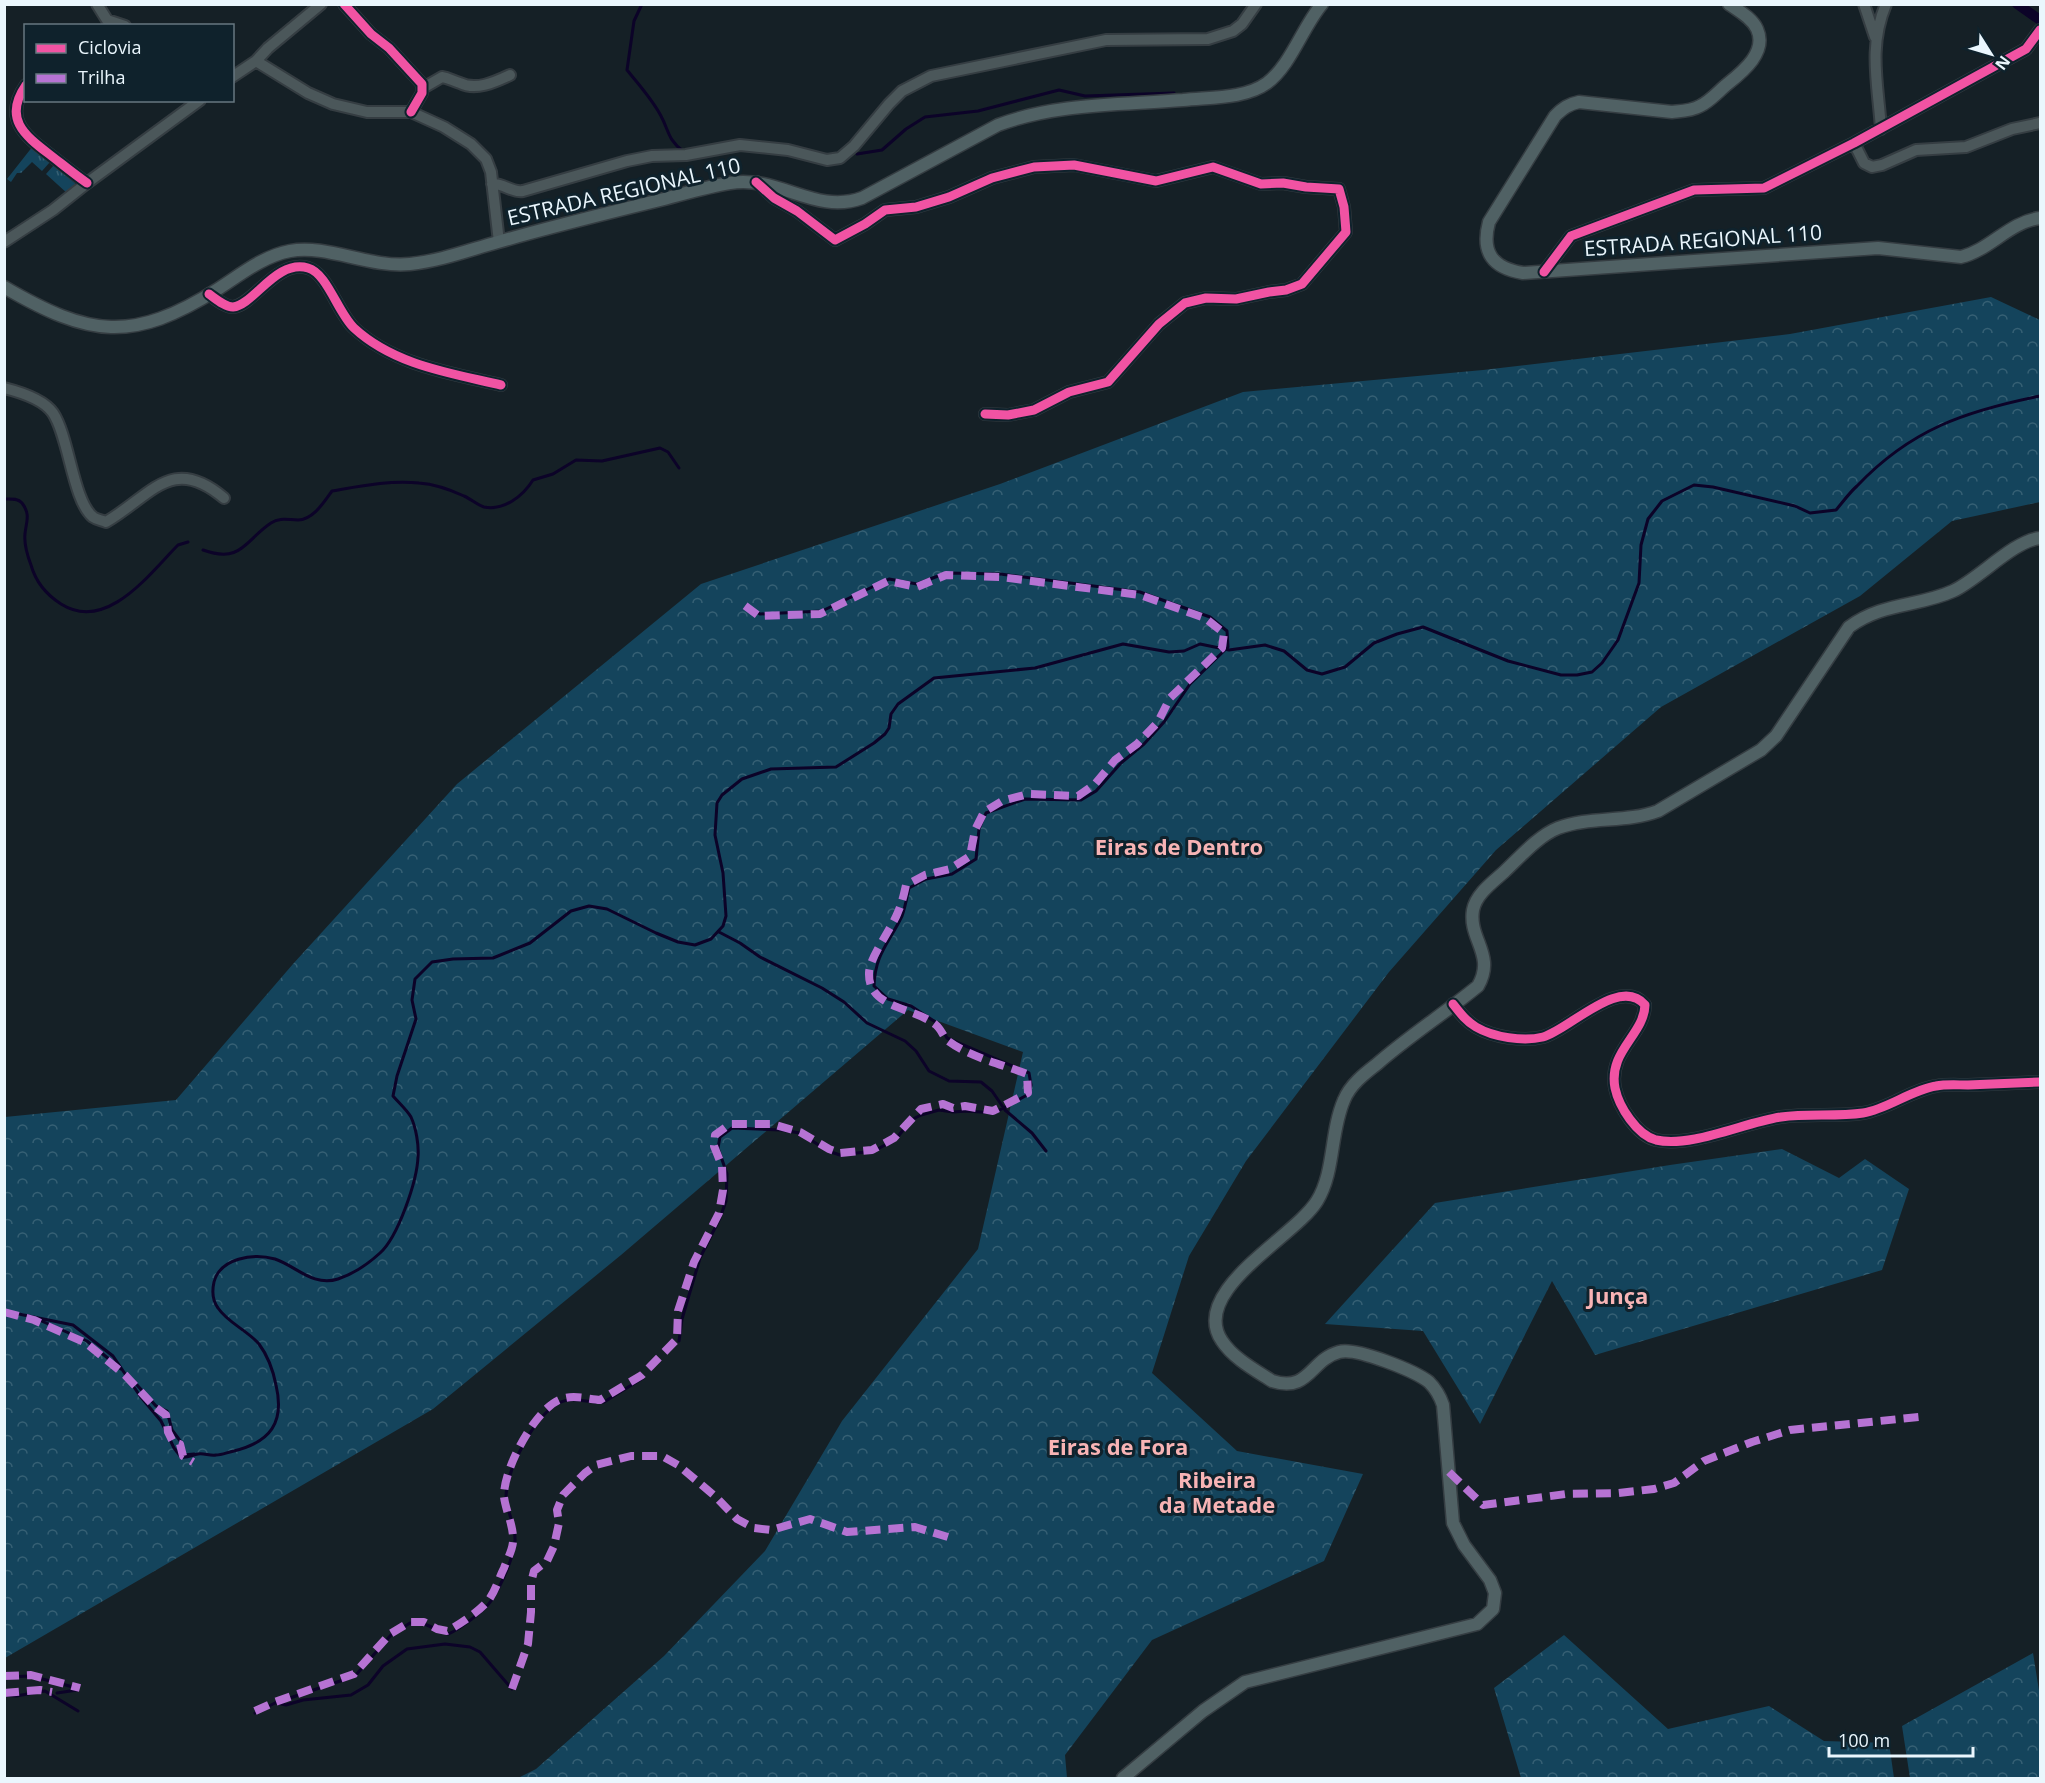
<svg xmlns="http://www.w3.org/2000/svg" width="2045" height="1783" viewBox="0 0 2045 1783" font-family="'Open Sans',sans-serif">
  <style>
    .grass { fill: url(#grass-tufts) }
    .forest { fill: url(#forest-crowns) }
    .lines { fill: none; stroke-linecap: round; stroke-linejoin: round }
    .stream { stroke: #0c0328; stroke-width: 3 }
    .canal { stroke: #0c0328; stroke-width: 10 }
    .minor-casing { stroke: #353d42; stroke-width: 14 }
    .major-casing { stroke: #353d42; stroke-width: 15 }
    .minor { stroke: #4b575a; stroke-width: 10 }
    .major { stroke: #506164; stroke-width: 12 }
    .quiet { stroke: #b673d3; stroke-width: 8; stroke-dasharray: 15 8; stroke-linecap: butt }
    .cycleway-casing { stroke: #0f222c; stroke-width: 13 }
    .cycleway { stroke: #f153a3; stroke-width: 9 }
    .labels { text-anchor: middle; stroke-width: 6; stroke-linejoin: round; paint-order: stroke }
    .street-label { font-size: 21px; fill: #eaf6fd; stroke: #0f222c }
    .neighbourhood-label { font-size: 22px; font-weight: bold; fill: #f8b4b5; stroke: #0f222c }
  </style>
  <defs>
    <pattern id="grass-tufts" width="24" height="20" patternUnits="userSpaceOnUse" patternTransform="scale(1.5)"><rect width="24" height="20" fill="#14445c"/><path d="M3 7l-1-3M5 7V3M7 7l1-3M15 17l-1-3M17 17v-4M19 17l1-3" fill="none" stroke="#366074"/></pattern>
    <pattern id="forest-crowns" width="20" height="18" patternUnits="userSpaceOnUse" patternTransform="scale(1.5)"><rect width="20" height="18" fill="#14445c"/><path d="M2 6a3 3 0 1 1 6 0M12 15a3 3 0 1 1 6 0" fill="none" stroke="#366074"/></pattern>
  </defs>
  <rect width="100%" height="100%" fill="#152026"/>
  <path class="grass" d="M33,146L50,162L42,171L32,162L21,173H17L11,182L7,179Z
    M54,165L78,186L68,194L46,174Z"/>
  <path class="forest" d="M1991,297L2040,320V502L1952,521L1860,596L1661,707L1496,850L1389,972L1246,1161L1189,1256L1152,1373L1237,1451L1363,1474L1324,1561L1152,1640L1065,1755L1067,1778H518L536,1769L664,1656L765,1551L842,1421L978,1249L1023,1052L908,1010L621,1255L433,1409L5,1658V1117L176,1100L293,964L457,784L701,584L1000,484L1243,392L1483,370L1790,334Z
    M1782,1149L1839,1178L1865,1159L1909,1189L1882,1270L1595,1355L1552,1281L1480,1424L1423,1331L1325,1324L1435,1203L1670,1165Z
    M1564,1635L1668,1729L1769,1706L1824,1741L1889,1743L1894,1778H1521L1494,1688Z
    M2033,1653L2040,1697V1778H1910L1902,1726Z"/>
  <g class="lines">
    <path class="stream" d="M642,4L634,21L627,70C639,85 652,99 661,116C669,131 668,140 683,151
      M2036,17L2040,26
      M857,154L882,150L906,129L925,117L978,111L1059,90L1085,96L1174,93
      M4,499C10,499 18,498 22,503C31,515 26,522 25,534C24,543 28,557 31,565C36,583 47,595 61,604C107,633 150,573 178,545L188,542
      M203,550C242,564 245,540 271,523C280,517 288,520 298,520C313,520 324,502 332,491C361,486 390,480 419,483C433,484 451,490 464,496C471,499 477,505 484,507C504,511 523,496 533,480L553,474L576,460L602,461L660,448L668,452L679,468
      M719,932L740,943L760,957L822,988L844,1002L867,1023L905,1041L916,1051L929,1071L949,1081L981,1082L992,1091L1005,1110L1032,1133L1046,1151
      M4,1311L73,1325L113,1356L140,1396L161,1421L174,1448L181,1457C188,1458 192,1455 198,1454C204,1453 210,1456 216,1455C222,1455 228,1452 234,1451C270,1442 285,1423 276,1385C273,1370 268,1356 259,1344C247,1330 228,1323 218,1308C212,1300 212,1291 214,1282C220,1258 253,1253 275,1259C296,1266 313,1287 338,1279C353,1274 368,1264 380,1253C398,1237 417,1181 418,1157C419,1145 416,1128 411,1117C407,1110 399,1103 393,1096L397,1076L416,1019L412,1000L415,979L432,962L453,959L493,958L530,943L571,911L589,906L607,909L656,933L678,942L695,945L711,939L723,926L726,916L723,873L715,835L717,803L722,795L742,779L771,769L836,767L874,743L885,734L889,728L891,714L898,704L934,678L1035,668L1123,644L1169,652L1184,651L1200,644L1229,650L1265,645L1284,651L1307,670L1322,674L1345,667L1374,643L1397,634L1423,627L1508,661L1561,675H1577L1592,672L1602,663L1618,640L1639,583L1641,545L1648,519L1662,501L1694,485L1713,487L1795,506L1810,513L1836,510C1843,502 1849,493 1857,486C1911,429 1966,411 2040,396
      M37,1319L87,1341L121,1369
      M679,1341L682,1319L700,1258L720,1218L726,1201L727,1174L718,1148L720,1137L732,1128L781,1130L800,1133L828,1151L840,1155L874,1151L896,1139L911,1120L921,1115L939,1110L953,1112L967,1111L994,1113L1029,1094L1031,1085L1029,1073L947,1038L940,1025L911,1006L888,999L874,986C875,954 889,943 902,916C905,908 907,897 909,888L926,879L952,874L976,859L979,829L986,813L1025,799L1081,800L1096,791L1121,763L1144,744L1164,722L1190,684L1228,647L1227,631L1210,617L1140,592L1000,574L946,573L917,584L889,579L822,611L760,614L748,607
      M128,1375L156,1406L167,1411L172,1430L181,1442L184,1455L194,1454
      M4,1677L31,1676L77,1688
      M57,1693L77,1690
      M4,1695L16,1696L45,1691L78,1711
      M277,1703L286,1705L303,1700L351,1695L368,1685L383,1666L407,1649L445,1644L470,1647L480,1652L512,1689
      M255,1713L275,1703L355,1676L391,1635L410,1623H422L448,1634C459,1630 485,1610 491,1601C500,1588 514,1557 515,1541C516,1525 506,1511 506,1496C507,1469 534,1416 559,1403C573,1395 589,1404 604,1402L643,1378"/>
    <path class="canal" d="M2017,4L2040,20"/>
    <g class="minor-casing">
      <path id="minor" d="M97,4L107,20
        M344,4L371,34L389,48L422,84V93L411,112
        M1864,4L1875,37
        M107,20L125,26
        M256,61L308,93L333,104L367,112H411L444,127L471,144L486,159L491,172L499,242
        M232,77L256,61L268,48L321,4
        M26,85C3,118 24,135 49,154C62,164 74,174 87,183
        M423,88L442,77C449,78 453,81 460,83C476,91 495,82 510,75
        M1881,129C1878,84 1868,47 1886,4
        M1854,143L1864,163L1872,167L1882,165L1916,150L1966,147L2012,129L2040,123
        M757,182L774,198L797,211L835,240L865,224L885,210L916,207L949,197L992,178L1034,167L1074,165L1156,181L1213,167L1261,184L1283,183L1306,187L1339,189L1344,207L1346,232L1302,284L1286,290L1269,292L1236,299L1206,298L1185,303L1159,324L1108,382L1069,392L1034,410L1008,415L985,414
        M492,184C504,183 511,193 523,191L627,161L652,156L686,155L740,145L788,150L827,160L840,158L854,146L889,104L902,91L931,76L1106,40L1208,39L1233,31L1242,24L1256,4
        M4,242L53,210L87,183L200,100
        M1544,272L1571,236L1694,190L1764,188L1854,143L2026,49L2040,30
        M209,294C216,299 225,307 233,307C254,305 276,259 308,268C327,273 338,313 354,328C394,365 450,373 501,385
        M4,388C20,392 44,400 53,413C69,437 73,501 93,517C97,520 102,520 106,522C152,495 172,454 224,498
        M1453,1004C1460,1013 1466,1021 1476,1027C1493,1037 1523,1042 1543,1037C1569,1030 1620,975 1645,1005C1644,1035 1608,1051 1615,1088C1619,1107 1637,1135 1656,1140C1692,1148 1745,1122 1781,1117C1808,1113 1836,1117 1863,1113C1888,1109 1911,1090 1936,1086C1946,1084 1957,1085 1968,1085C1992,1084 2016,1083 2040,1082"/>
    </g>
    <g class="major-casing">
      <path id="major" d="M1729,4C1739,11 1752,18 1757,29C1768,53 1741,73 1725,86C1717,93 1709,102 1700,106C1691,111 1682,111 1672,112L1579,102C1569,104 1563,108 1555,116L1489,222C1481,252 1492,268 1523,273L1878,248L1961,257C1990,250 2009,222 2040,218
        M4,287C90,337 132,343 218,289C240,275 263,256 290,251C327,244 369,268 410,264C440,261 469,250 498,242C550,227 603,214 656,201C680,195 705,187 730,183C779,175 815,215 862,198L998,125C1056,103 1121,105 1183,100C1210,97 1245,99 1267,83C1291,65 1302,28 1322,4
        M1123,1778L1203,1711L1245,1682L1477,1624L1493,1609L1495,1593L1490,1580L1464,1545L1453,1523L1443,1405C1440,1396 1436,1389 1429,1382C1415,1371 1356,1347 1339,1352C1310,1360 1309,1393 1272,1381C1255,1370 1233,1358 1222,1341C1188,1291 1295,1237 1317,1201C1335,1172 1330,1132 1344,1100C1350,1085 1364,1074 1377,1064C1409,1036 1445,1013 1478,986C1496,955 1468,939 1473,910C1476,894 1493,882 1504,872C1520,857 1538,836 1558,828C1590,816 1626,823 1658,811L1761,750L1776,736L1849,627C1883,602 1918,607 1953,591C1979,579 2013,541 2040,538"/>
    </g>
    <use href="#minor" class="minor"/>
    <use href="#major" class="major"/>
    <path class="quiet" d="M4,1312L34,1320L86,1343L125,1375L155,1407L166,1415L168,1432L173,1442L180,1444L183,1456L193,1462
      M1449,1472L1483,1505L1566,1494L1618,1493L1654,1489L1674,1483L1704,1461L1752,1442L1790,1430L1919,1417
      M4,1676L31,1675L80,1688
      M512,1689L528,1644L531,1612V1583L534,1571L547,1561L554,1546L559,1523L557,1510L563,1495L585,1473L596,1465L631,1456H662L678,1465L716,1497L737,1519L754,1528L771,1530L810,1519L847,1532L915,1527L951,1538
      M4,1693L40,1690L52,1692
      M255,1711L275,1702L354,1674L390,1634L410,1622H424L437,1629L447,1631C459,1625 483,1609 490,1598C496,1589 499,1578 504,1568C507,1560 512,1551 513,1542C514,1526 506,1512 504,1497C503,1470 534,1411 559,1400C572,1394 587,1399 600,1400L642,1375L677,1339L678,1311L694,1262L719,1213L723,1190L722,1166L714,1146L715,1135L730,1124H772L800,1132L829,1149L840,1153L872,1150L894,1138L921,1109L943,1104L953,1108L965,1106L993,1111L1028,1093L1027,1074C1001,1064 969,1057 947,1040C943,1036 941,1029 936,1025C914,1007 868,1009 869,973C869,958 892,928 898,912C902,903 904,894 906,885L925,875L950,869L970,856L975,830L984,812L1002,801L1028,794L1078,796L1095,784L1115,760L1137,744L1158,722L1170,698L1222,648L1224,633L1205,618L1140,595L1000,577L946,575L917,587L888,581L820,614L759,616L744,605"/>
    <g class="cycleway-casing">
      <path id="cycleway" d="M344,4L371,34L389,48L422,84V93L411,112
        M26,85C3,118 24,135 49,154C62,164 74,174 87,183
        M756,182L774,198L797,211L835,240L865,224L885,210L916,207L949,197L992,178L1034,167L1074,165L1156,181L1213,167L1261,184L1283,183L1306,187L1339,189L1344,207L1346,232L1302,284L1286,290L1269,292L1236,299L1206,298L1185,303L1159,324L1108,382L1069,392L1034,410L1008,415L985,414
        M1544,272L1571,236L1694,190L1764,188L1854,143L2026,49L2040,30
        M209,294C216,299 225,307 233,307C254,305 276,259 308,268C327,273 338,313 354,328C394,365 450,373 501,385
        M1453,1004C1460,1013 1466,1021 1476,1027C1493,1037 1523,1042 1543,1037C1569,1030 1620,975 1645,1005C1644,1035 1608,1051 1615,1088C1619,1107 1637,1135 1656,1140C1692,1148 1745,1122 1781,1117C1808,1113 1836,1117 1863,1113C1888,1109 1911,1090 1936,1086C1946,1084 1957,1085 1968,1085C1992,1084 2016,1083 2040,1082"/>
    </g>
    <use href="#cycleway" class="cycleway"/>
  </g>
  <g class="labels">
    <g class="street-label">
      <text transform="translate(624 192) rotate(-13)" y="7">ESTRADA REGIONAL 110</text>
      <text transform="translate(1703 241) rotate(-4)" y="7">ESTRADA REGIONAL 110</text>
    </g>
    <g class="neighbourhood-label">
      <text x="1179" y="855">Eiras de Dentro</text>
      <text x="1618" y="1304">Junça</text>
      <text x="1118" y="1455">Eiras de Fora</text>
      <text x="1217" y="1488">Ribeira<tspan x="1217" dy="25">da Metade</tspan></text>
    </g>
  </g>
  <rect width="2045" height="1783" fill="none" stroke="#eaf6fd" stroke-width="12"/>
  <rect x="24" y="24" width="210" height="78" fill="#0f222c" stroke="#677780" stroke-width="1.5"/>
  <rect x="36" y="44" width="30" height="9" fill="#f153a3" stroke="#677780" stroke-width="1.5"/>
  <text x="78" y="54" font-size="18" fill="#eaf6fd">Ciclovia</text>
  <rect x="36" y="74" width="30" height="9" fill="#b673d3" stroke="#677780" stroke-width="1.5"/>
  <text x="78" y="84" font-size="18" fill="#eaf6fd">Trilha</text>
  <g transform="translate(1991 54) rotate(127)" stroke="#0f222c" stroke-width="4.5" paint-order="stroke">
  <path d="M0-4.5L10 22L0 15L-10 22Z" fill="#eaf6fd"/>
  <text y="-9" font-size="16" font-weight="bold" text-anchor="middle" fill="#eaf6fd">N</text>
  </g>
  <path d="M1829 1747v9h144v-9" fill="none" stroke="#eaf6fd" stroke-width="3"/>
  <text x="1838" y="1747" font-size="18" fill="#eaf6fd" stroke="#0f222c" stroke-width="4.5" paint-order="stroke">100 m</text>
</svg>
